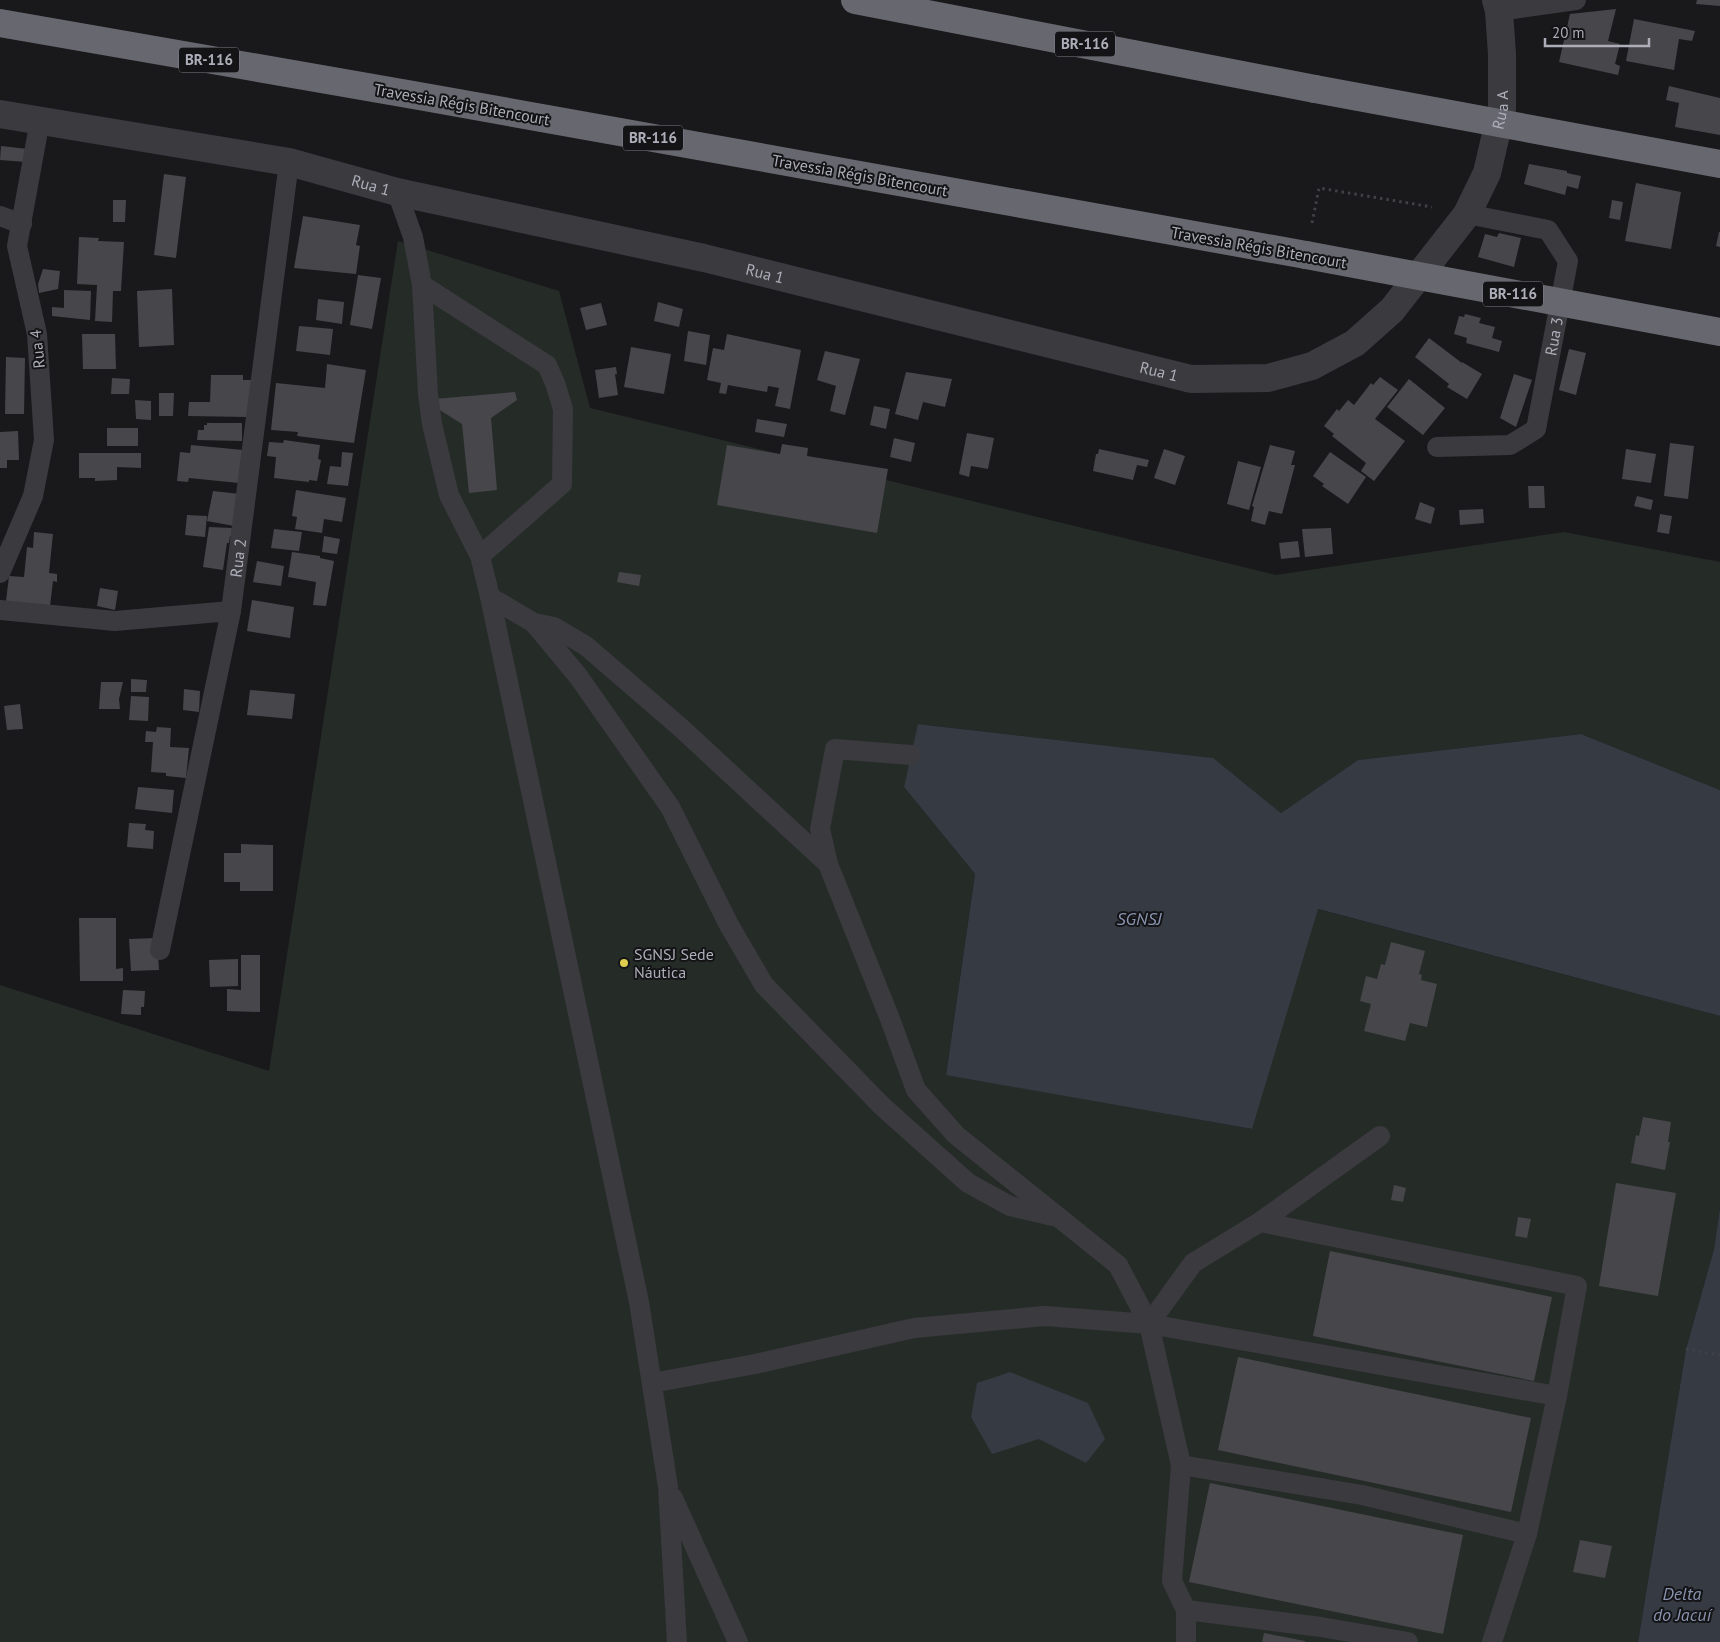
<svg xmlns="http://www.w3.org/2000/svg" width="1720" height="1642" viewBox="0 0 1720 1642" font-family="'PT Sans',sans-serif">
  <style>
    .green { fill: #252c28 }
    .water { fill: #353a43 }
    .building { fill: #47464a }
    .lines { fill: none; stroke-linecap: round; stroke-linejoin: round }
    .path { stroke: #404146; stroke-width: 3; stroke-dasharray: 2.5 4; stroke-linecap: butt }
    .service { stroke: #3b3a3f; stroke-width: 20 }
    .tertiary { stroke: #3b3a3f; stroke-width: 28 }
    .motorway { stroke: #676770; stroke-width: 28 }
    .motorway-bridge { stroke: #676770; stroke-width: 28 }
    .poi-dot { fill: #ddcd4e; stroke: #141416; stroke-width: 2 }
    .labels { text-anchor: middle; stroke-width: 4; stroke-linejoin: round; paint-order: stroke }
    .shield { fill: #141416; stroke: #7f8088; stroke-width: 1 }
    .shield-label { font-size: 15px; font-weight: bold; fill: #adaeb9 }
    .street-label { font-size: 16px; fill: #adaeb9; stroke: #141416 }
    .poi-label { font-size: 16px; fill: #adaeb9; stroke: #141416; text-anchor: start }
    .water-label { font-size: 18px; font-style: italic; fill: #8894af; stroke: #141416 }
  </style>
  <rect width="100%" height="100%" fill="#19191b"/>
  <path class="green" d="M398,241L559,291L590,408L1276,575L1564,532L1720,562V790L1581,734L1358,760L1281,813L1212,758L919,724L904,787L975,874L946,1074L1251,1129L1317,909L1720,1016V1208L1714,1249L1686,1349L1638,1642H0V985L269,1071Z"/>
  <path class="water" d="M918,724L1213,758L1281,813L1358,760L1581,734L1720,790V1016L1318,909L1252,1129L946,1075L975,874L904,787Z
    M1720,1208V1642H1638L1686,1349L1714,1249Z
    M1010,1372L1088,1403L1105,1439L1086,1463L1039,1439L992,1454L971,1417L977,1383Z"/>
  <path class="building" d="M1697,0H1720V6L1696,4Z
    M1616,9L1608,41L1620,44L1615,64L1620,66L1618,75L1559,62L1570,14Z
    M1634,19L1695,31L1692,41L1679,39L1674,70L1626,61Z
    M1669,86L1720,98V135L1675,127L1679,103L1666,100Z
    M1,146L28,149L26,162L0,160Z
    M1529,164L1567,171V173L1581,176L1578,189L1567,186L1565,195L1524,184Z
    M164,174L186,177L176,258L154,255Z
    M1636,183L1681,192L1671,249L1625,241Z
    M113,200H126L125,222H113Z
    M1612,200L1623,202L1620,220L1609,218Z
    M303,216L360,225L356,245L360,246L356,274L294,268Z
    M1719,232H1720V247L1716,246Z
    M1499,233L1521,238L1514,267L1478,257L1485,234L1497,237Z
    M79,237L99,238L98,241L124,242L121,291H113L112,322L95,321L97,285L77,284Z
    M43,269L60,271L58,289L39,293L38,284Z
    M358,275L381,278L372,329L350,325Z
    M172,289L174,345L139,347L137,291Z
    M64,290L91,291L90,320L52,316V307L64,308Z
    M318,299L344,302L342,324L316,320Z
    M658,302L683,309L679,327L654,321Z
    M601,303L607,325L586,330L580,308Z
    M1465,314L1481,318L1479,323L1495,327L1492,338L1502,341L1499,352L1466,343L1467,338L1454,334L1459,316L1464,317Z
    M299,326L333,329L330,355L296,351Z
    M688,331L710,335L706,365L684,361Z
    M82,334H115L116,369H83Z
    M727,334L801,350L790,409L775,406L779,388L768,386L767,392L728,385L726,394L719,393L721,383L707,380L713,348L724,350Z
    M1429,338L1462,363V362L1482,374L1467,399L1447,387L1449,384L1415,357Z
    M631,347L671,354L664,394L624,387Z
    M1569,349L1586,353L1576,395L1559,390Z
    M825,351L860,359L845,415L830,411L836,386L817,380Z
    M6,357L25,358L24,414H5Z
    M327,364L366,370L354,443L297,436L298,432L271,430L276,383L325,388Z
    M616,367L617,374H615L618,395L599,398L595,370Z
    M906,372L952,379L945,407L923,402L918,420L895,414Z
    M1514,374L1532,380L1516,427L1500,418Z
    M211,375H243V380H252L247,417L188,416L189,402H210Z
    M1380,377L1398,390L1375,419L1405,441L1374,481L1361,471L1366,463L1332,436L1334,434L1324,426L1337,409L1339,411L1348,400L1354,405L1371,383L1373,385Z
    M112,378L130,379L129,394H111Z
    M1409,379L1445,408L1423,435L1387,407Z
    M515,392L517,400L491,418L497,490L469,493L462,424L435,407L434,399Z
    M159,393H174L173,416H159Z
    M135,400L151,401V420L136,419Z
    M874,406L890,409L886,429L870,425Z
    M757,419L787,424L784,437L755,432Z
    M207,423H242V441L197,440L198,430H204V425H207Z
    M107,428H138V446H107Z
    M18,431L19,460H7V468H0V432Z
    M967,433L994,438L988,469L971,466L969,477L959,474Z
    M894,438L915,443L911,462L890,457Z
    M284,440L320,445L318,459L321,460L317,481L309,480V482L274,478L276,457L267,456L269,442L283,443Z
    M1670,443L1694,446L1688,499L1664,496Z
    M782,444L808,448L807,456L888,469L877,533L717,505L727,445L780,454Z
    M191,445L243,450L239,483L189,478L188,482L177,481L180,452L190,453Z
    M1270,445L1295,451L1291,465H1295L1282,514L1269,511L1265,525L1251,521L1254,507L1252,506Z
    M1099,449L1149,460L1147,467L1137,465L1133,480L1093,471L1096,454H1098Z
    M1164,449L1185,456L1175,485L1154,478Z
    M1626,449L1656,454L1651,483L1622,479Z
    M342,452L353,453L348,486L327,484L330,466L341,467Z
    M1330,452L1366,477L1348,504L1322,486L1324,484L1313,476Z
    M79,453H141V468L117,467V480L95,481V478H79Z
    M1238,461L1261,467L1249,510L1227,504Z
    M1528,486H1544L1545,508H1529Z
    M296,490L346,498L342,522L324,519L322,533L295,529L297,517L292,516Z
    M213,491L240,494L234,526L207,521Z
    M1637,496L1653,500L1651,510L1634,506Z
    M1420,502L1435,508L1431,524L1415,519Z
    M1483,509L1484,523L1460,525L1459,510Z
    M1660,514L1672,516L1669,534L1657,532Z
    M187,515L207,516L205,537L185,535Z
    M209,527L232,528L231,537L230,536L229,543H227L223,570L203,567Z
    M1331,528L1333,554L1305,557L1302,529Z
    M274,529L302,532L299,551L271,548Z
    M34,532L53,534L49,573L57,574V582L53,581L50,606L6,601L9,576L24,577L27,547L33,548Z
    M324,536L340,539L337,554L322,552Z
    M1298,541L1300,557L1281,559L1279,543Z
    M292,552L320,556V558L334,561L326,606L313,605L316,582L288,577Z
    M257,561L284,566L281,586L253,582Z
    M619,572L641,575L639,586L617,582Z
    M100,588L118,591L115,610L97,606Z
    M252,600L294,607L290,638L247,631Z
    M131,679L147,680L146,692H131Z
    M101,682H123L119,699L120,709H99Z
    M184,689L200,691L199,712L183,710Z
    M250,690L295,694L292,719L247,715Z
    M131,696L149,697L148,721L129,720Z
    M20,704L23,729L7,730L4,706Z
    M157,727L171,728L170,747L189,748L186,778L166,776V773L151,772L153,742H145L146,731L156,732Z
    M138,787L174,790L172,813L135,809Z
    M129,823L146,824L145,830L154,831L153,849L127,847Z
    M241,844L273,845V891H240V882H224V853H241Z
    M79,918H116V969L123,968V981H80Z
    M157,938L159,970L131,971L129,939Z
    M1391,942L1425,951L1419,974L1422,975L1421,980L1437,984L1427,1027L1410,1023L1405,1041L1364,1031L1371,1004L1360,1001L1366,976L1377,979L1381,964L1385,965Z
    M241,955H260V1012L227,1011V989L241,990Z
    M238,959V986L210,987L209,960Z
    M123,990L145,991L144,1007H141V1015L121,1014Z
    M1643,1117L1671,1122L1668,1142H1670L1665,1170L1631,1163L1636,1135L1639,1136Z
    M1616,1183L1676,1193L1658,1296L1599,1286Z
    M1394,1185L1406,1188L1403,1202L1391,1200Z
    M1518,1217L1531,1219L1527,1238L1515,1236Z
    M1330,1251L1552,1297L1534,1381L1313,1336Z
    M1238,1357L1531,1418L1511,1512L1218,1450Z
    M1210,1483L1463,1535L1443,1634L1189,1582Z
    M1580,1540L1612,1546L1605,1578L1573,1572Z
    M1264,1633L1305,1641V1642H1262Z"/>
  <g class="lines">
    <path class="path" d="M1312,223L1319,188L1432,207
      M1686,1349L1720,1355"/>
    <g class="service">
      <path d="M1499,11L1576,0"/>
      <path d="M397,192L413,237L422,285L428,394L432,424L449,495L480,556L490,597L639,1302L668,1487L677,1642"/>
      <path d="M0,216L22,224"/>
      <path d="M422,285L547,365L555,383L563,409L562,484L480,556"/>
      <path id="s1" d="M1437,447L1510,445L1536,429L1568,261L1548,230L1467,214"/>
      <path d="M0,573L33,496L44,440L37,334L17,246L40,120"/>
      <path d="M490,597L534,623L578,676L670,807L729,925L764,985L882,1106L968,1183L1010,1206L1053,1216"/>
      <path d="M0,610L115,621L231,611"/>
      <path d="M534,623L554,627L586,646L680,727L828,864"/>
      <path d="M911,755L835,749L820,829L828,864L890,1019L916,1090L956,1135L1118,1265L1149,1324L1181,1465L1172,1581L1186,1610V1642"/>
      <path id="s2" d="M160,950L231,611L289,162"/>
      <path d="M1260,1222L1577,1286L1557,1396L1527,1534L1492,1642"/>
      <path d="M1149,1324L1193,1263L1260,1222L1380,1136"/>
      <path d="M652,1383L755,1364L914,1328L1045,1316L1149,1324L1557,1396"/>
      <path d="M1181,1465L1362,1495L1527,1534"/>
      <path d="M673,1498L738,1642"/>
      <path d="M1186,1610L1321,1627L1408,1642"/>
    </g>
    <path class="tertiary" id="s3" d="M0,114L289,162L397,192L704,258L1191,379L1268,378L1312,366L1355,343L1392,310L1467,214L1487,173L1502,108V54L1499,11L1496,0"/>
    <path class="motorway" d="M855,0L1315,89
      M0,23L419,96L1306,255"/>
    <path class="motorway-bridge" d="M1315,89L1720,164
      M1306,255L1720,332"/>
  </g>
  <circle class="poi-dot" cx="624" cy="963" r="5"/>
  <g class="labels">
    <g class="shield">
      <rect x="1055" y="31.5" width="60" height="25" rx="4"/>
      <rect x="179" y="47.5" width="60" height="25" rx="4"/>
      <rect x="623" y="125.5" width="60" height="25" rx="4"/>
      <rect x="1483" y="281.5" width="60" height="25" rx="4"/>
    </g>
    <g class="shield-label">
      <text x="1085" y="49">BR-116</text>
      <text x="209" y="65">BR-116</text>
      <text x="653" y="143">BR-116</text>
      <text x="1513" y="299">BR-116</text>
    </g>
    <g class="street-label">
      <text transform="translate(462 104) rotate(10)" y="6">Travessia Régis Bitencourt</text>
      <text dy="6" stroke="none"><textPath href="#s3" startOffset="1674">Rua A</textPath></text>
      <text transform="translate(860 175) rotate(10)" y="6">Travessia Régis Bitencourt</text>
      <text dy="6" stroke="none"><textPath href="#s3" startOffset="378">Rua 1</textPath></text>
      <text transform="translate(1259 247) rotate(10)" y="6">Travessia Régis Bitencourt</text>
      <text dy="6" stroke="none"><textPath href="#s3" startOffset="782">Rua 1</textPath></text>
      <text dy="6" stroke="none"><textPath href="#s1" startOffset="198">Rua 3</textPath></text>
      <text transform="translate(37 349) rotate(-96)" y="6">Rua 4</text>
      <text dy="6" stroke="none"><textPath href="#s3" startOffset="1188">Rua 1</textPath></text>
      <text dy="6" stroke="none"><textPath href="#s2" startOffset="400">Rua 2</textPath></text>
    </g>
    <g class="poi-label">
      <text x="634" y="960">SGNSJ Sede<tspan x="634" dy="18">Náutica</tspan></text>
    </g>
    <g class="water-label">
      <text x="1139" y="925">SGNSJ</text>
      <text x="1682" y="1600">Delta<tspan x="1682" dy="21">do Jacuí</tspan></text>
    </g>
  </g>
  <path d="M1545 38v8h104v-8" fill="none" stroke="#adaeb9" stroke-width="2.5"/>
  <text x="1552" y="38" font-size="15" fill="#adaeb9" stroke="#141416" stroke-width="4" paint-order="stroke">20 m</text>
</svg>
